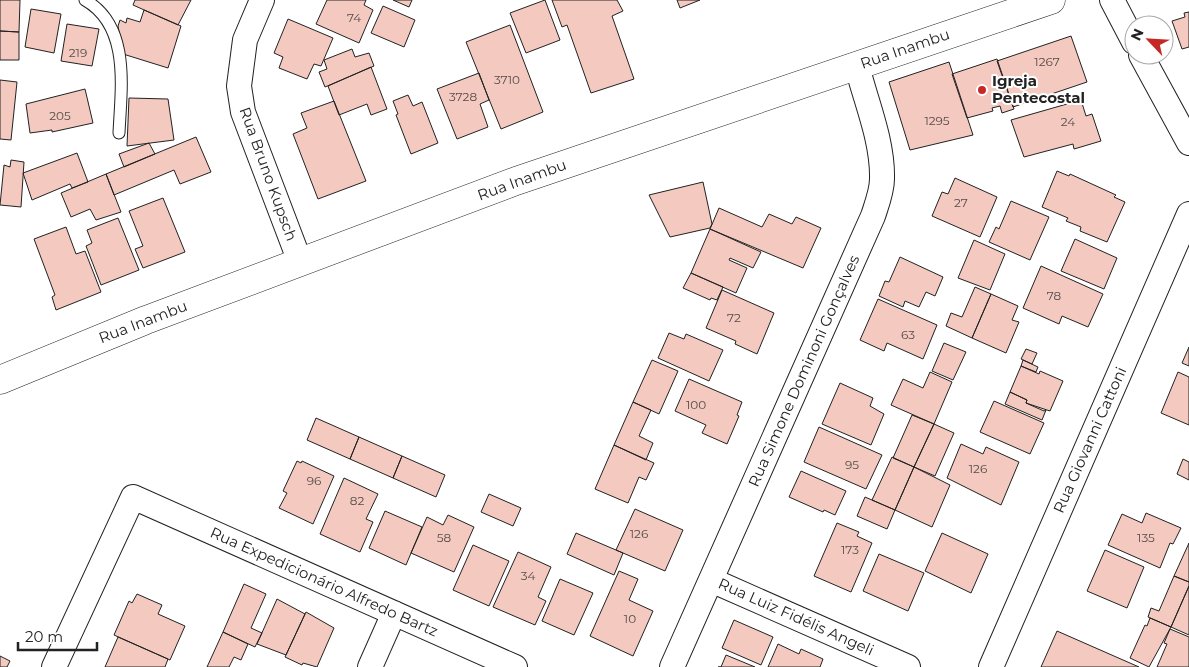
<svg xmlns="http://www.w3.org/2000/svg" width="1189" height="667" viewBox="0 0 1189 667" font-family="Montserrat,sans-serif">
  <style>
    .building { fill: #f3c9c0; stroke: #222 }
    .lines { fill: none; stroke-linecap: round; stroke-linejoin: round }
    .lane-casing { stroke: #222; stroke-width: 13 }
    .street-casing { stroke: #222; stroke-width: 26 }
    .secondary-casing { stroke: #222; stroke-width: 29 }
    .lane { stroke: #fff; stroke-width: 11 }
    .street { stroke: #fff; stroke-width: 24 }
    .secondary { stroke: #fff; stroke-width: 28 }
    .poi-dot { fill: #c62828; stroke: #fff; stroke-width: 2 }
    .labels { text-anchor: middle; stroke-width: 4; stroke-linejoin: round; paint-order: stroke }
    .number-label { font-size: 12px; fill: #564c4a }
    .street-label { font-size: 15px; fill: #222; stroke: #fff }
    .poi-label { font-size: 15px; font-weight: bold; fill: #222; stroke: #fff; text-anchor: start }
  </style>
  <rect width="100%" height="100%" fill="#fff"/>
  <path class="building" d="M0,0H20L19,32L0,31Z
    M135,0H191L178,25L133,5Z
    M327,0H366L364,5L373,10L359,43L316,24Z
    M393,0H412L409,7Z
    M545,0L560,40L526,53L510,13Z
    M552,0H617L623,11L612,16L634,79L591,93L567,25L562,27Z
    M677,0H700L680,8Z
    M383,6L415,20L404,47L371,33Z
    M31,9L61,14L54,53L25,47Z
    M144,10L181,26L168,68L123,54L118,26L120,20L126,23L127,18L140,22Z
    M1189,12V47L1182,49L1172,21L1185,17L1184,13Z
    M288,19L333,38L321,66L314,64L307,79L279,68L283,57L274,53Z
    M67,24L99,29L92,66L61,61Z
    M510,25L543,112L501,129L466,42Z
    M0,31L19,32V60H0Z
    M1071,36L1087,82L1013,107L997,61Z
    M352,49L355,57L369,53L374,66L325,87L319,72L327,69L324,60Z
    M997,59L1014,109L1002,113L1000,106L992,108L993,111L967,118L952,74Z
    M949,62L973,135L910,150L889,82Z
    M371,67L387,109L371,115L367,104L339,115L328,86Z
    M479,73L489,100L480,104L488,127L457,139L437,89Z
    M0,80L17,82L11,140L0,139Z
    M85,89L93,123L52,132V130L30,133L26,104Z
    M408,95L413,106L422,102L438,143L411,154L396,115L398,114L393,101Z
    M129,98L168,99L174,140L127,146Z
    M1081,100L1086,116L1092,114L1101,141L1074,149L1073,144L1024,157L1011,120Z
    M334,101L366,181L318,199L293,134L307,128L301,113Z
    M196,137L211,172L180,184L174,170L114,195L106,174Z
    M149,143L155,154L124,167L119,154Z
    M77,153L88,182L72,188L70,184L32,200L23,173Z
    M11,160L24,162L21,207L0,205L4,165L10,167Z
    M1057,171L1069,176L1070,174L1116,195L1114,197L1125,202L1107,242L1080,231L1081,227L1066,221L1068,218L1042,207Z
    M106,174L121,212L96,220L90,209L71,217L61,193Z
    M955,178L997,197L980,237L932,216L942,192L948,194Z
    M703,182L712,224L710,228L670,237L649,195Z
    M163,198L185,252L143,268L135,249L143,246L129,211Z
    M1011,201L1049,217L1030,260L989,242L996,227L999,229Z
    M719,208L762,227L769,214L792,224L796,217L821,228L803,268L710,229Z
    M118,218L139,270L101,285L86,246L92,243L87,230Z
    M66,227L76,254L85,251L101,292L56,310L52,297L55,295L34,239Z
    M710,229L761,252L753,268L730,258L729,260L747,268L736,293L691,273Z
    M1075,239L1117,258L1104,289L1061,271Z
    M974,240L1005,254L990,290L958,278Z
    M900,257L943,277L935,296L926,292L919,307L905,301L903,307L879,296L885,281L889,282Z
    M1041,266L1103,294L1088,327L1062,316L1059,324L1023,308Z
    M691,273L723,287L717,300L711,298L710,300L683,288Z
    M975,287L991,294L972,338L946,326L951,313L962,317Z
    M722,290L774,313L757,354L735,344L736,341L706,328Z
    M991,294L1018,306L1012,320L1019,322L1006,353L972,338Z
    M878,299L937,325L923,359L887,343L884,351L860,340Z
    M669,333L684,339L686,334L723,350L709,381L658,358Z
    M944,343L966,352L953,380L932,371Z
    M1189,347V366L1182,363Z
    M1026,349L1037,353L1032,364L1021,359Z
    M652,360L678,371L659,414L633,402Z
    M1023,360L1038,367L1036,372L1021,366Z
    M1021,366L1039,374L1040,371L1063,381L1050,411L1026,403L1027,400L1010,392Z
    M930,372L952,382L934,424L891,405L903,379L923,388Z
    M1178,372L1189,377V425L1161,413Z
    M689,379L742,402L737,415L739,416L727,444L702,433L706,425L675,411Z
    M840,383L873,398L870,406L884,414L871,445L822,424Z
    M1010,392L1027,400L1026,403L1044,411L1046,410L1042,420L1005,404Z
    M994,401L1044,423L1030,454L980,432Z
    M633,402L651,410L639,436L653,443L646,460L614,445Z
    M912,415L934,424L914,467L893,458Z
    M316,418L359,437L350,459L307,440Z
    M934,424L954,433L935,476L914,467Z
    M819,427L882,455L866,489L804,462Z
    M359,437L402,456L393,478L350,459Z
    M961,444L983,454L986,447L1019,462L1001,505L947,478Z
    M614,445L654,463L646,480L639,477L628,503L595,489Z
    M402,456L445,475L436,497L393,478Z
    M892,457L914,467L895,510L872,500Z
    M1183,459L1189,462V480L1177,474Z
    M297,461L301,463L302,461L334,476L313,524L279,508L287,493L283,491Z
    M914,467L950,485L932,527L895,510Z
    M801,471L846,491L835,515L824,510L823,512L789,497Z
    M344,478L378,494L366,519L373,522L360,552L320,534Z
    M489,494L521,508L513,526L481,512Z
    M865,497L895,510L887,529L857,516Z
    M635,509L683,530L665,571L616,550Z
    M385,511L422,527L406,565L369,548Z
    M1146,513L1181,528L1173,544L1170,543L1160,568L1108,545L1122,514L1142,523Z
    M448,515L474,527L454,572L411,553L427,517L443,525Z
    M837,523L859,532L857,536L872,543L851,592L814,576Z
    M576,533L623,553L614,575L567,554Z
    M942,533L988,554L971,593L925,571Z
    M1189,543V582L1174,576Z
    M473,545L509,561L489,606L453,590Z
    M1105,550L1144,567L1127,608L1087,591Z
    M518,552L551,567L538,597L546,601L535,625L493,607Z
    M879,554L924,573L908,611L863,591Z
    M619,571L638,579L629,600L653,611L633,656L590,636Z
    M1174,576L1189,582V586L1171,627L1148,617L1151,608L1159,611Z
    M560,579L593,593L574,635L542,621Z
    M244,584L266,594L251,628L262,633L255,647L223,632Z
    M1189,586V635L1171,627Z
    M137,594L162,605L158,614L185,626L170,660L114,635L129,601L132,603Z
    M277,599L305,614L286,655L257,644Z
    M306,612L334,628L317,667L303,663L302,665L285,657Z
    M1150,618L1171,627L1149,667L1130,658L1145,625L1147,626Z
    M734,620L773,637L761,665L722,648Z
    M1170,629L1189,637V667H1157L1167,644L1164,643Z
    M1057,631L1139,667H1041Z
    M223,632L248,644L241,660L234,657L229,667H207Z
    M118,637L168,659L165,667H105Z
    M778,644L799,654L801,649L823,659L820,667H768Z
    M726,655L755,667H718H721Z
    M0,656L10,661L7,667H0Z"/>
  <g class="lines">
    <g class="lane-casing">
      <path id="lane" d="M85,0C131,26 121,89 119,133"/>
    </g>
    <g class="street-casing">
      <path id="street" d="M262,0L245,40L239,86L243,112L300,262
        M1112,0L1134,42
        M1141,55L1189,143
        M711,580L908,667
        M54,667L133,497L515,667
        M370,667L394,613
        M672,667L873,216C877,204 882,191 882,179C883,141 866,102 857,66
        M991,667L1189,214"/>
    </g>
    <g class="secondary-casing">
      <path id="secondary" d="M0,380L146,320L516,181L1051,0"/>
    </g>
    <use href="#lane" class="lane"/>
    <use href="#street" class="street"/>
    <use href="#secondary" class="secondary"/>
  </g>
  <circle class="poi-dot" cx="982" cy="90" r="5"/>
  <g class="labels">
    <g class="number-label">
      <text x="354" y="22">74</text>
      <text x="78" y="57">219</text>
      <text x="1047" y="66">1267</text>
      <text x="507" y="84">3710</text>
      <text x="463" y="101">3728</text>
      <text x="60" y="120">205</text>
      <text x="937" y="125">1295</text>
      <text x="1068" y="126">24</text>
      <text x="961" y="207">27</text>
      <text x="1054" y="300">78</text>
      <text x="734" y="322">72</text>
      <text x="908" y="339">63</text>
      <text x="696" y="409">100</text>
      <text x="852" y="469">95</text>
      <text x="978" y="473">126</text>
      <text x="314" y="485">96</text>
      <text x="357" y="505">82</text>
      <text x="639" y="538">126</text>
      <text x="444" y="542">58</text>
      <text x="1146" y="542">135</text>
      <text x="850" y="554">173</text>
      <text x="528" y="580">34</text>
      <text x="630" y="623">10</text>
    </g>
    <g class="street-label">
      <text transform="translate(905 49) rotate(-19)" y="5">Rua Inambu</text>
      <text transform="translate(268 174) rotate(70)" y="5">Rua Bruno Kupsch</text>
      <text transform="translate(522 180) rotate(-20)" y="5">Rua Inambu</text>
      <text transform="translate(143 322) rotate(-21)" y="5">Rua Inambu</text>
      <text transform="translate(804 371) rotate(-66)" y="5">Rua Simone Dominoni Gonçalves</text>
      <text transform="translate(1090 440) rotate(-66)" y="5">Rua Giovanni Cattoni</text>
      <text transform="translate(324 582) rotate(24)" y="5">Rua Expedicionário Alfredo Bartz</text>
      <text transform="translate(796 617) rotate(24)" y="5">Rua Luiz Fidélis Angeli</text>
    </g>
    <g class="poi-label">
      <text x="992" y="86">Igreja<tspan x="992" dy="17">Pentecostal</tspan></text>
    </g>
  </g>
  <g transform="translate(1149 40) rotate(295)"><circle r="24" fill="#ffffff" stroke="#a7a7a7"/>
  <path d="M0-4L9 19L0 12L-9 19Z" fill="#c62828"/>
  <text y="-8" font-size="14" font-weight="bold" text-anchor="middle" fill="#222222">N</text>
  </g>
  <path d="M18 642v8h79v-8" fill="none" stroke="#222222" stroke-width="2.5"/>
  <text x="25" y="642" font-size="15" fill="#222222" stroke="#ffffff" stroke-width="4" paint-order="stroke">20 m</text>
</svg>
